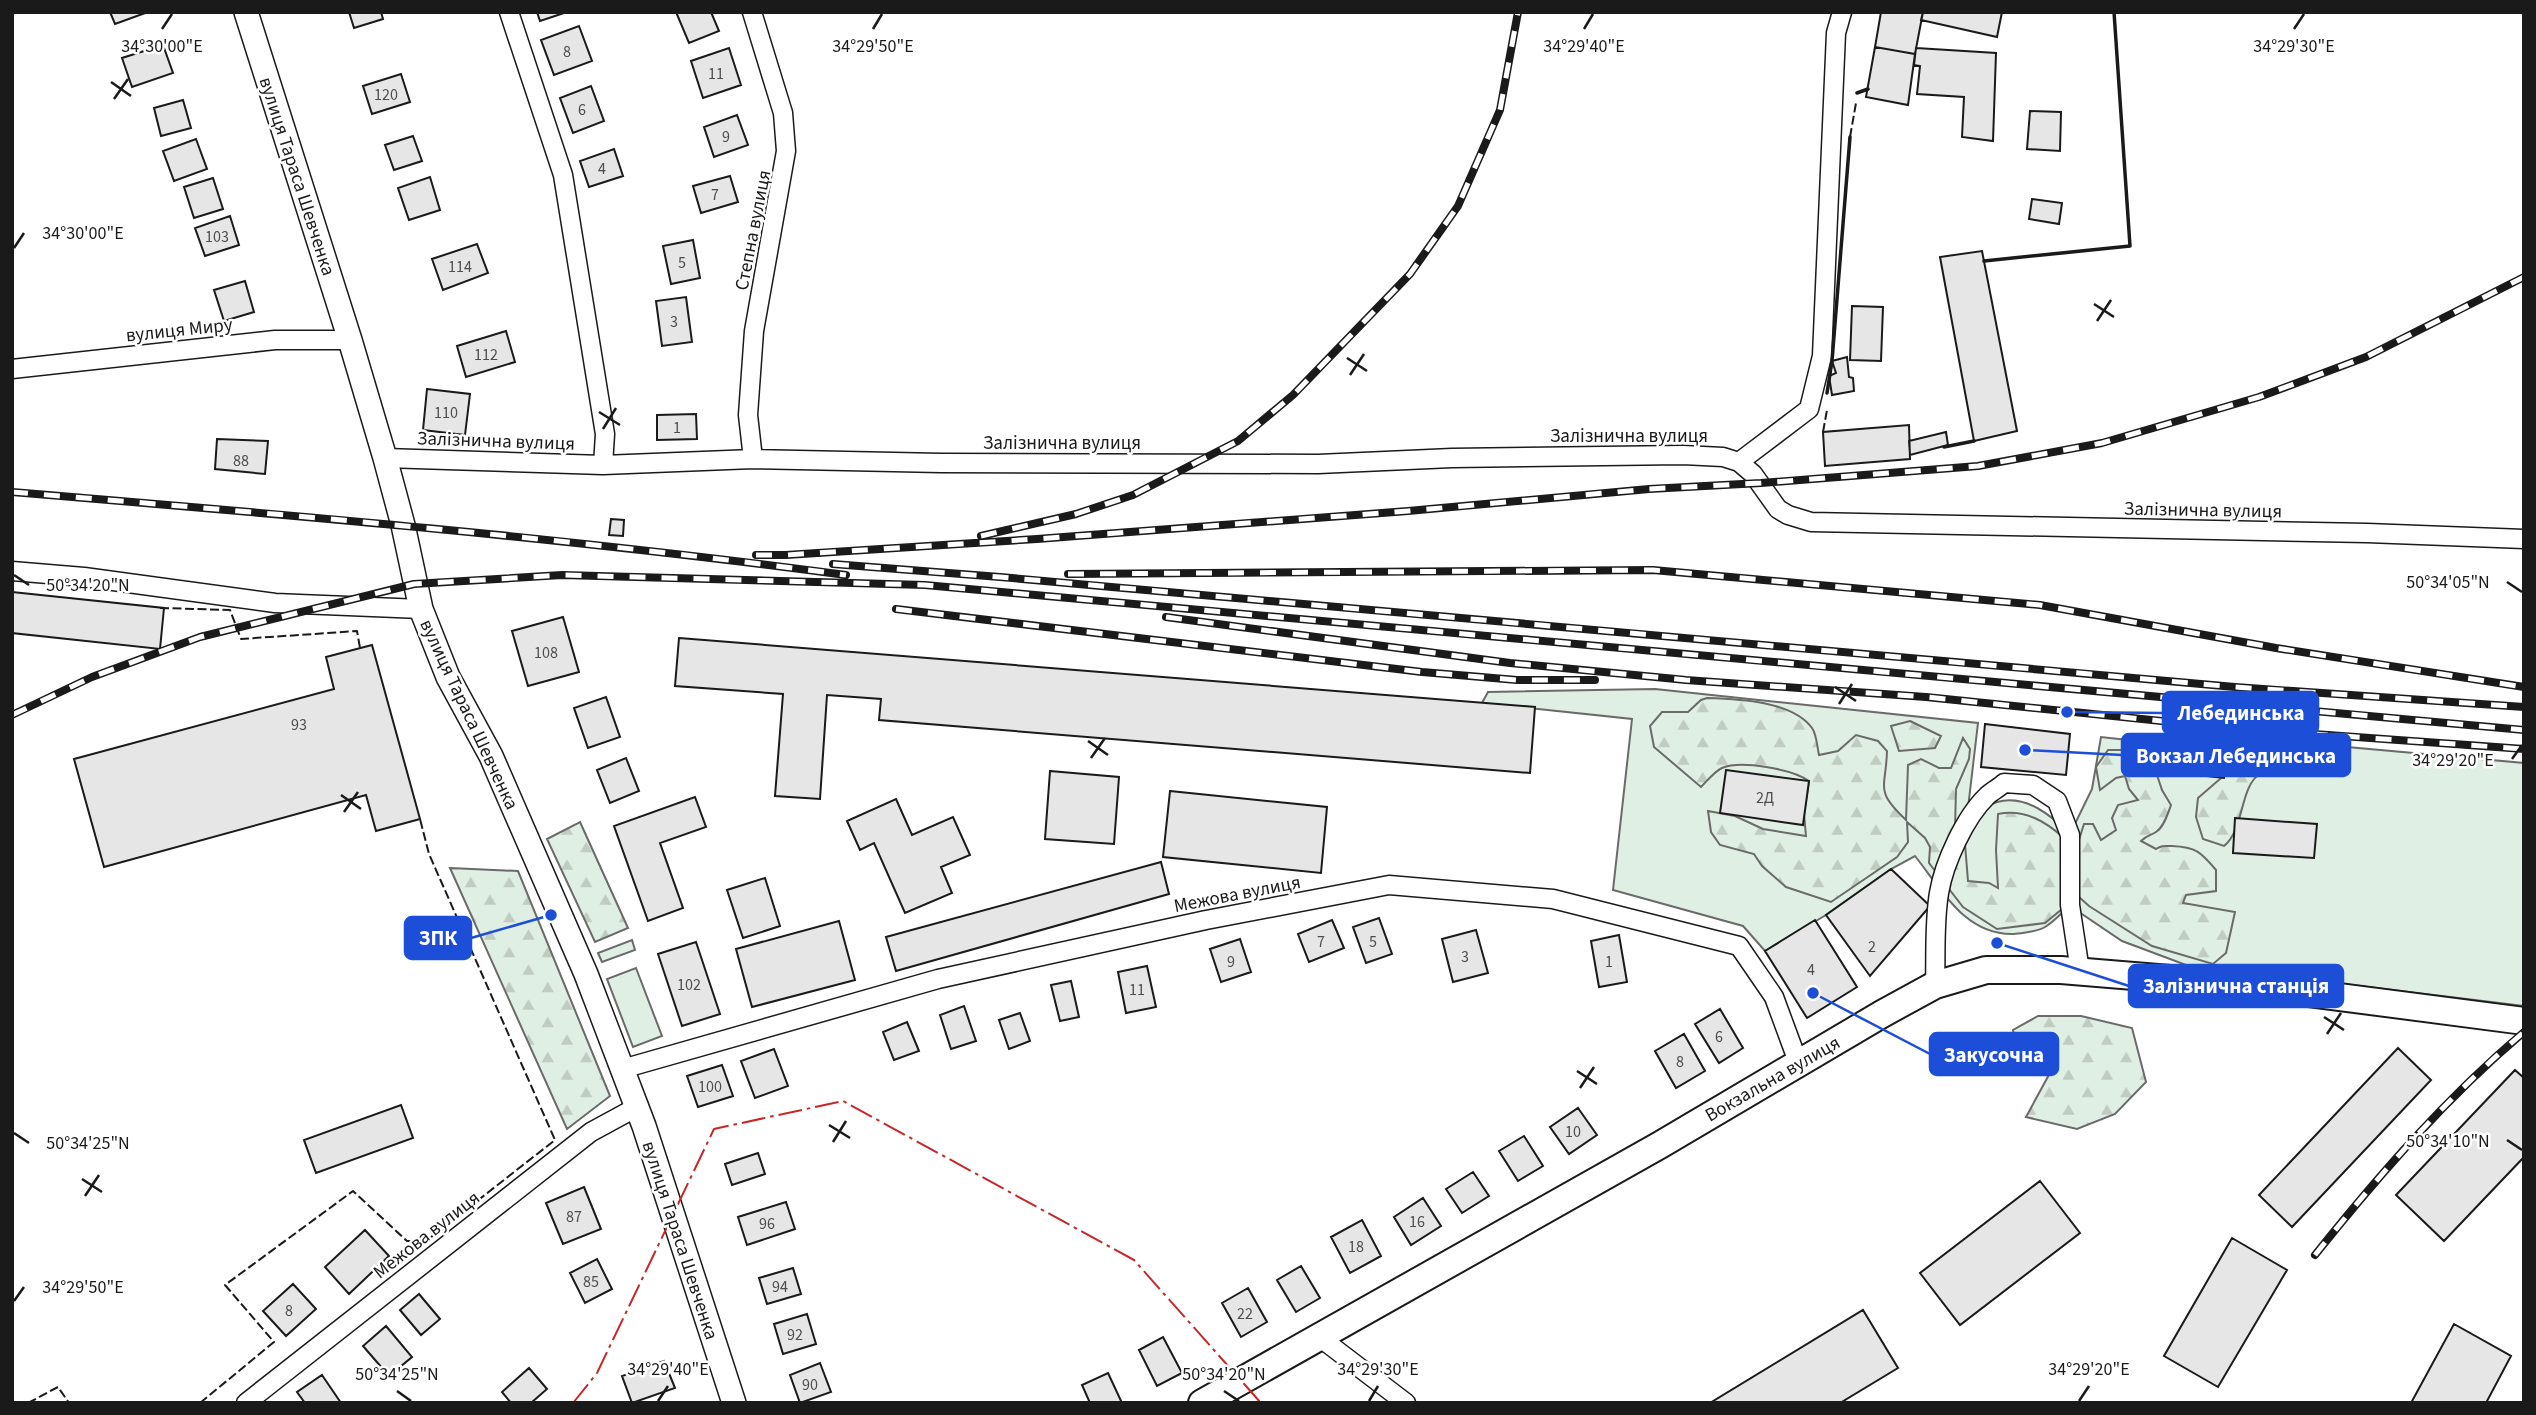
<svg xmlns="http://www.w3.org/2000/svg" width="2536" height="1415" viewBox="0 0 2536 1415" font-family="'Source Sans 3',sans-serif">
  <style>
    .green { fill: #e0efe3; stroke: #6a6a6a; stroke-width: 2 }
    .forest { fill: url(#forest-firs); stroke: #6a6a6a; stroke-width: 2 }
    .building { fill: #e6e6e6; stroke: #1a1a1a; stroke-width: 2 }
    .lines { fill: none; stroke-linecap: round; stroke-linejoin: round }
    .minor-casing { stroke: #1a1a1a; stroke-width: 21 }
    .tertiary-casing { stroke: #1a1a1a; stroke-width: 26 }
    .secondary-casing { stroke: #1a1a1a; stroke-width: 30 }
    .minor { stroke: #fff; stroke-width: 18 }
    .tertiary { stroke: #fff; stroke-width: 23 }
    .secondary { stroke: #fff; stroke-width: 26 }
    .rail-casing { stroke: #1a1a1a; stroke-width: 8 }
    .rail { stroke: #fff; stroke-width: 5; stroke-dasharray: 16; stroke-linecap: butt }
    .fence { stroke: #1a1a1a; stroke-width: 2; stroke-dasharray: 9 3.5; stroke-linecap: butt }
    .wall { stroke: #1a1a1a; stroke-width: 3.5 }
    .power { stroke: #c62828; stroke-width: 2; stroke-dasharray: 24 5 3.5 5; stroke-linecap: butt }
    .ticks { fill: none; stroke: #1a1a1a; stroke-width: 2.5 }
    .labels { text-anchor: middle; stroke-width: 5; stroke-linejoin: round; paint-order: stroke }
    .number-label { font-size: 16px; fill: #4d4d4d }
    .street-label { font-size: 19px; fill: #1a1a1a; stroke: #fff }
    .ticks-label { font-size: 18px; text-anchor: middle; fill: #1a1a1a; stroke: #fff; stroke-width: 5; stroke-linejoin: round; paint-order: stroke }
    .leader { fill: none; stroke: #1d4ed8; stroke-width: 2.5 }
    .callout-dot { fill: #1d4ed8; stroke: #fff; stroke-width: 2.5 }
    .callout { fill: #1d4ed8; stroke: #1d4ed8; stroke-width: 2.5 }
    .callout-label { font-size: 21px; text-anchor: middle; font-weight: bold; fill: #fff }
  </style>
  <defs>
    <pattern id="forest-firs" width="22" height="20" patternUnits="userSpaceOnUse" patternTransform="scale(1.75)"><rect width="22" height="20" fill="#e0efe3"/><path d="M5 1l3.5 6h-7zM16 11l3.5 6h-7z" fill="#c0ccc2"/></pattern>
  </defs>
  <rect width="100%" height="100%" fill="#fff"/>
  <path class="green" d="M1655,689L1978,723L1966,825C1975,819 1986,805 1997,802C2026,794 2052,816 2070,834L2092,789L2101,737L2164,744L2161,770L2224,777L2226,753L2223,751L2224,736L2524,763V1006L2186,965L2122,941L2070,906C2062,912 2054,922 2045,927C2037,932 2023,933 2013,934C1965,935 1942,890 1915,856L1891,869L1826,915L1765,951L1743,926L1613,890L1632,719L1482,703L1488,692Z
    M632,940L635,950L602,962L598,953Z
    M636,968L662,1036L633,1047L607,979Z"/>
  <path class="forest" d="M1707,698C1739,699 1792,701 1812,728C1817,735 1817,747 1819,755L1838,751L1856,735L1878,741L1887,751C1886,789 1874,790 1906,820L1908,765L1921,759L1939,768H1951L1963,738L1970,749L1969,759L1956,789L1955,829L1965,844L1968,881L1989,883L1998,888L1996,850L1998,814C2025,809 2045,821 2064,838L2062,909L2045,923L1997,929L1963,907L1929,863L1930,847L1925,838L1907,822L1908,842L1897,857L1831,902L1786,887L1762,866L1754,854L1720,845L1711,832L1708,811L1735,816L1763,829L1806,836L1804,814L1809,781C1792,769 1741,760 1722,768C1715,771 1707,781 1701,787L1654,747L1650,726L1662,712H1688L1701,700Z
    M1910,721L1941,736L1935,748L1899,751L1891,726Z
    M2238,749L2256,750L2264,764L2261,773C2239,786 2245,829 2224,846L2203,839L2196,817L2198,798L2227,773Z
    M2108,750H2122L2136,757L2157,775L2162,790L2171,805C2168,813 2164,827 2156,832C2150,836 2147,835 2141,841L2156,849C2162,845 2165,846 2172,846C2196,847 2201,852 2216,870V891L2186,895L2183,903L2235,912L2226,953L2213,964L2152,946L2089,906L2079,897L2076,849L2084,824H2093L2101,840L2116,830L2112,818L2118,805L2138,800L2129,789L2125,776L2116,778L2100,790L2096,767Z
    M580,822L628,928L595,942L547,839Z
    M450,868L518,871L610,1096L567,1129Z
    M2038,1016H2081L2132,1028L2146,1082L2115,1114L2077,1129L2026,1117L2057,1060L2016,1047L2013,1030Z"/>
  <path class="building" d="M110,12H148L115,24Z
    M349,12H381L383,19L354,28Z
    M537,12H567L540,21Z
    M676,12H711L719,31L689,43Z
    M1881,12H1923L1915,54L1875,47Z
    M1923,12H2002L1997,37L1921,20Z
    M579,26L592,61L554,75L541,40Z
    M163,45L173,73L132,87L122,58Z
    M1875,47L1915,54L1908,105L1866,97Z
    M729,48L741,85L703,98L691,61Z
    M1916,48L1996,53L1993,141L1962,137L1964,97L1917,94L1920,66L1914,65Z
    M401,74L410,102L372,114L363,86Z
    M591,86L604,121L573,133L560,98Z
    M183,100L191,128L161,136L154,108Z
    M2030,111L2061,112L2060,151L2027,149Z
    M737,115L748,145L714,157L704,127Z
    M413,136L422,161L394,170L385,145Z
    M196,139L207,169L174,181L163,151Z
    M614,149L623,176L589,187L580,161Z
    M730,176L738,202L701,213L693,186Z
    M430,177L440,210L409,220L398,188Z
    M213,178L223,209L194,218L184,187Z
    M2032,199L2062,203L2059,224L2029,219Z
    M230,216L239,245L205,256L195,228Z
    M693,240L700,278L671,284L663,246Z
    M477,244L488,273L443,290L432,259Z
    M1982,251L2017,431L1974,441L1940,257Z
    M245,281L254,312L224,321L214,290Z
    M686,297L692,342L662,346L656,301Z
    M1852,306L1883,307L1881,361L1850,360Z
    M506,331L515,362L466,377L457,346Z
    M1847,357L1849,377L1853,378L1854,391L1832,395L1829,376L1836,373L1832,361Z
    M427,389L470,394L465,435L423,430Z
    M696,414L697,439L657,440V415Z
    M1909,425L1910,459L1825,466L1823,432Z
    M1946,432L1948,445L1910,455L1909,441Z
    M217,439L268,441L265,474L215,469Z
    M611,519L624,520L623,536L609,535Z
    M12,592L164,608L160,649L12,633Z
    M563,617L579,672L528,686L512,631Z
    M679,638L1535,707L1530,773L879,720L881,699L827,695L820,799L775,796L783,694L675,686Z
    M372,645L420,819L376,831L366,795L104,867L74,759L334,689L326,657Z
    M606,697L620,737L588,748L574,708Z
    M1985,724L2070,734L2066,775L1981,767Z
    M2164,744L2223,751L2226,753L2224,778L2161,771Z
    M626,758L639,791L610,803L597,770Z
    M1726,770L1809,781L1803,825L1720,813Z
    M1050,771L1119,777L1114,844L1045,839Z
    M1170,791L1327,807L1321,873L1163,857Z
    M695,797L706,827L660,843L683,908L648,921L614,826Z
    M896,799L912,835L953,817L970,855L941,867L952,893L905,913L874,843L860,850L847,821Z
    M2235,818L2317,824L2314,858L2233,853Z
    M1161,862L1169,894L896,971L886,937Z
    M1891,869L1930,906L1870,976L1826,915Z
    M765,878L780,926L743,938L727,890Z
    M1379,918L1392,954L1366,963L1353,927Z
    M1332,920L1344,948L1309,962L1298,934Z
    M1815,920L1857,987L1807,1018L1765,951Z
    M839,921L855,980L752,1007L736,949Z
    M1476,930L1488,973L1453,982L1442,939Z
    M1619,935L1627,982L1599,987L1591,941Z
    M1240,939L1251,972L1221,982L1210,949Z
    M696,942L720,1014L682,1026L658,954Z
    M1147,966L1156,1007L1126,1013L1118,972Z
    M1071,981L1079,1017L1060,1021L1051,985Z
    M964,1006L976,1041L951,1049L940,1015Z
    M1720,1009L1743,1048L1719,1063L1695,1024Z
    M1020,1013L1030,1041L1009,1049L999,1020Z
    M907,1022L919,1051L894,1060L883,1032Z
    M1684,1034L1705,1071L1676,1088L1655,1051Z
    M2398,1048L2431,1080L2292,1227L2259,1195Z
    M774,1049L788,1086L755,1098L741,1061Z
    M722,1065L733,1096L698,1107L687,1076Z
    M2515,1070L2524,1078V1157L2444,1241L2396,1195Z
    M401,1105L413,1138L316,1173L304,1140Z
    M1578,1108L1597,1135L1569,1154L1550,1127Z
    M1524,1136L1543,1166L1518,1181L1499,1151Z
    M758,1153L765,1174L732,1185L725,1164Z
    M1473,1172L1489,1196L1462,1213L1446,1189Z
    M2040,1181L2080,1233L1960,1325L1920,1273Z
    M584,1187L601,1229L563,1244L546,1203Z
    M1423,1198L1441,1226L1411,1245L1394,1217Z
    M786,1202L795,1229L747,1245L738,1217Z
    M1362,1220L1381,1256L1350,1273L1331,1237Z
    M365,1230L389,1256L349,1294L325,1267Z
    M2232,1238L2287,1270L2218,1387L2164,1356Z
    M597,1259L612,1289L585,1303L570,1273Z
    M1301,1266L1320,1298L1296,1312L1277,1280Z
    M793,1268L801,1294L767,1304L759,1278Z
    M293,1284L316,1309L286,1336L263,1311Z
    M1248,1288L1267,1322L1241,1337L1222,1303Z
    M419,1294L440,1319L421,1335L400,1310Z
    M1863,1310L1898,1368L1840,1403H1710Z
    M807,1314L816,1344L783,1354L774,1324Z
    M2454,1324L2511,1356L2486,1403H2411Z
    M386,1326L412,1357L389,1376L363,1346Z
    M1163,1337L1182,1373L1157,1386L1139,1350Z
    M664,1361L675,1388L632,1403L622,1376Z
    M820,1363L831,1392L800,1403L790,1375Z
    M529,1368L547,1389L531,1403H511L502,1392Z
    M1108,1373L1122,1403H1090L1082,1385Z
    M322,1375L341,1403H305L297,1392Z"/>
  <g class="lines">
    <g class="minor-casing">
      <path id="minor" d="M509,12L563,175L605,434L603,465
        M752,12L783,113L786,151L754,331L748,415L753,459
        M12,369L275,340H350
        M385,458L603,465L753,459L941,463L1318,464L1452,458L1683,455L1723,457L1739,462L1753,474L1778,509L1788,515L1811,522L2367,533L2524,539
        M1739,462L1809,409L1822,356L1836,33L1842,12
        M12,571L84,577L275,603L421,609
        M1935,985C1936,955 1934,923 1939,893C1944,863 1965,817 1987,796C1992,791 1999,788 2004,783L2033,785L2057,801L2070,835V905L2080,971
        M622,1069L938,979L1206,920L1389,885L1553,899L1739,946L1774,997L1798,1062
        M1318,1336L1406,1403
        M246,1403L591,1132L637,1107"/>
    </g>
    <g class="tertiary-casing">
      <path id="tertiary" d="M246,12L350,340L385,458L403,525L421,609L448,677L491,756L586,974L644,1126L734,1403"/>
    </g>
    <g class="secondary-casing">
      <path id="secondary" d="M1202,1403L1660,1145L1882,1014L1935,985L1986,970H2061L2255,986L2524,1021"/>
    </g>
    <use href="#minor" class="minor"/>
    <use href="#tertiary" class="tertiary"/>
    <use href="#secondary" class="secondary"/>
    <g class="rail-casing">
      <path id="rail" d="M12,492C291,515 569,538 846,575
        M981,536L1076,514L1133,495L1238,441L1293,395L1410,274L1458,206L1500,110L1518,12
        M756,555H786L1037,539L1408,511L1649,489L1761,483L1978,466L2102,443L2259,397L2366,357L2524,277
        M833,564L1000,577L2235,687L2524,707
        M1068,574L1653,570L2040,605L2276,648L2524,687
        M896,609L1422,672L1517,680H1595
        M1166,617L1510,663L1686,680L1926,697L2230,728L2524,749
        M12,715L92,677L200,637L414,584L562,575L925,585L2524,730
        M2315,1255C2379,1175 2446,1098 2524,1032"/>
    </g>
    <use href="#rail" class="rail"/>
    <path class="fence" d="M1850,137L1856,103
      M1823,432L1827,410
      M160,608L230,610L241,639L357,631L360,648
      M28,1403L58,1387L69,1403
      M200,1403L274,1342L225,1285L353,1191L407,1241H426L555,1140L429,854L420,819"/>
    <path class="wall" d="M1857,93L1868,89
      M1984,261L2130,246L2114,12
      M1827,393L1832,361L1850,137
      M1944,447L1974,441"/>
    <path class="power" d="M573,1403L597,1373L714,1129L843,1101L1134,1260L1261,1403"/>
  </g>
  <path class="ticks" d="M162,29L172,14M873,29L882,14M1584,29L1593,14M2294,29L2304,14M111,82L131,96M114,99L128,79M14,248L24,233M2094,304L2114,317M2097,321L2111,300M1347,358L1367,371M1350,375L1364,354M599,412L620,425M603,429L616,408M14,575L29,585M2507,582L2522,592M1835,687L1856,701M1839,704L1852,684M1088,741L1108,755M1091,758L1105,738M2512,759L2522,745M341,795L361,809M344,812L358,792M2324,1017L2344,1030M2327,1034L2341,1013M1577,1071L1597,1084M1580,1088L1594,1067M829,1125L850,1138M14,1133L29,1143M2507,1140L2522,1150M833,1142L846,1121M82,1179L102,1192M85,1196L99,1175M14,1301L24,1287M397,1391L411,1401M1224,1391L1239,1401M658,1401L668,1386M1369,1401L1378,1386M2079,1401L2089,1386"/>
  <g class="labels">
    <g class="number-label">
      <text x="567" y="57">8</text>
      <text x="716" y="79">11</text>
      <text x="386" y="100">120</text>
      <text x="582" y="115">6</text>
      <text x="726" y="142">9</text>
      <text x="602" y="174">4</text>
      <text x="715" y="200">7</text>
      <text x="217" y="242">103</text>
      <text x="682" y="268">5</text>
      <text x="460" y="272">114</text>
      <text x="674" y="327">3</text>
      <text x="486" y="360">112</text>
      <text x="446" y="418">110</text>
      <text x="677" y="433">1</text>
      <text x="241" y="466">88</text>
      <text x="546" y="658">108</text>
      <text x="299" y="730">93</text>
      <text x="1765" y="803">2Д</text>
      <text x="1321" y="947">7</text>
      <text x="1373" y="947">5</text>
      <text x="1872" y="952">2</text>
      <text x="1465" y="962">3</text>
      <text x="1231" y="967">9</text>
      <text x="1609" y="967">1</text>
      <text x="1811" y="975">4</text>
      <text x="689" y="990">102</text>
      <text x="1137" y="995">11</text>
      <text x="1719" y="1042">6</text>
      <text x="1680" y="1067">8</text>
      <text x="710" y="1092">100</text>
      <text x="1573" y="1137">10</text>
      <text x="574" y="1222">87</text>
      <text x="1417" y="1227">16</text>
      <text x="767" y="1229">96</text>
      <text x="1356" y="1252">18</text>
      <text x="591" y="1287">85</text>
      <text x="780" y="1292">94</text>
      <text x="289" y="1316">8</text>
      <text x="1245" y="1319">22</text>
      <text x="795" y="1340">92</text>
      <text x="810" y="1390">90</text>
    </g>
    <g class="street-label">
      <text transform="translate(298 176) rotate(72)" y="7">вулиця Тараса Шевченка</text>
      <text transform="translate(752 230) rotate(-79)" y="7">Степна вулиця</text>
      <text transform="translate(179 329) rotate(-6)" y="7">вулиця Миру</text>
      <text x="1629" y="442">Залізнична вулиця</text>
      <text transform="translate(496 440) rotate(2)" y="7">Залізнична вулиця</text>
      <text x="1062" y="449">Залізнична вулиця</text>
      <text transform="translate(2203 509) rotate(1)" y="7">Залізнична вулиця</text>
      <text transform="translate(470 714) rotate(65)" y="7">вулиця Тараса Шевченка</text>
      <text transform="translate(1237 893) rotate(-11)" y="7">Межова вулиця</text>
      <text transform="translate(1772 1078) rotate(-30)" y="7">Вокзальна вулиця</text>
      <text transform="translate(426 1234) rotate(-38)" y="7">Межова вулиця</text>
      <text transform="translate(681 1240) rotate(72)" y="7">вулиця Тараса Шевченка</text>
    </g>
  </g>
  <g class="ticks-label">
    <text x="162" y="52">34°30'00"E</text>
    <text x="873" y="52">34°29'50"E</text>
    <text x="1584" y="52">34°29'40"E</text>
    <text x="2294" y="52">34°29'30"E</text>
    <text x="83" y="239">34°30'00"E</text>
    <text x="2448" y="588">50°34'05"N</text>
    <text x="88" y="591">50°34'20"N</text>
    <text x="2453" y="766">34°29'20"E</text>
    <text x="2448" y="1147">50°34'10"N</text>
    <text x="88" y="1149">50°34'25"N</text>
    <text x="83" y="1293">34°29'50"E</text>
    <text x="668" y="1375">34°29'40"E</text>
    <text x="1378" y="1375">34°29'30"E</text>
    <text x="2089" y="1375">34°29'20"E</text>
    <text x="397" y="1380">50°34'25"N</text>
    <text x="1224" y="1380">50°34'20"N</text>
  </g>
  <path class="leader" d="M2067 712L2163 713M2025 750L2122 755M551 915L471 938M1997 943L2129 986M1813 993L1930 1054"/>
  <g class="callout-dot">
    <circle cx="2067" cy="712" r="7"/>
    <circle cx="2025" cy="750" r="7"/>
    <circle cx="551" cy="915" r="7"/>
    <circle cx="1997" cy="943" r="7"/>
    <circle cx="1813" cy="993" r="7"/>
  </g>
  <g class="callout">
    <rect x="2163" y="692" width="155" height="42" rx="7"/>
    <rect x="2122" y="734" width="228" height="42" rx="7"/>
    <rect x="405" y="917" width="66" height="42" rx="7"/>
    <rect x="2129" y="965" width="214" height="42" rx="7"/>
    <rect x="1930" y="1033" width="128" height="42" rx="7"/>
  </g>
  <g class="callout-label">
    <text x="2241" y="720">Лебединська</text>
    <text x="2236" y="763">Вокзал Лебединська</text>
    <text x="438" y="945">ЗПК</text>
    <text x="2236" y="993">Залізнична станція</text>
    <text x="1994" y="1062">Закусочна</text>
  </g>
  <rect width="2536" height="1415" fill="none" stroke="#1a1a1a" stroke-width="28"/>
</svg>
